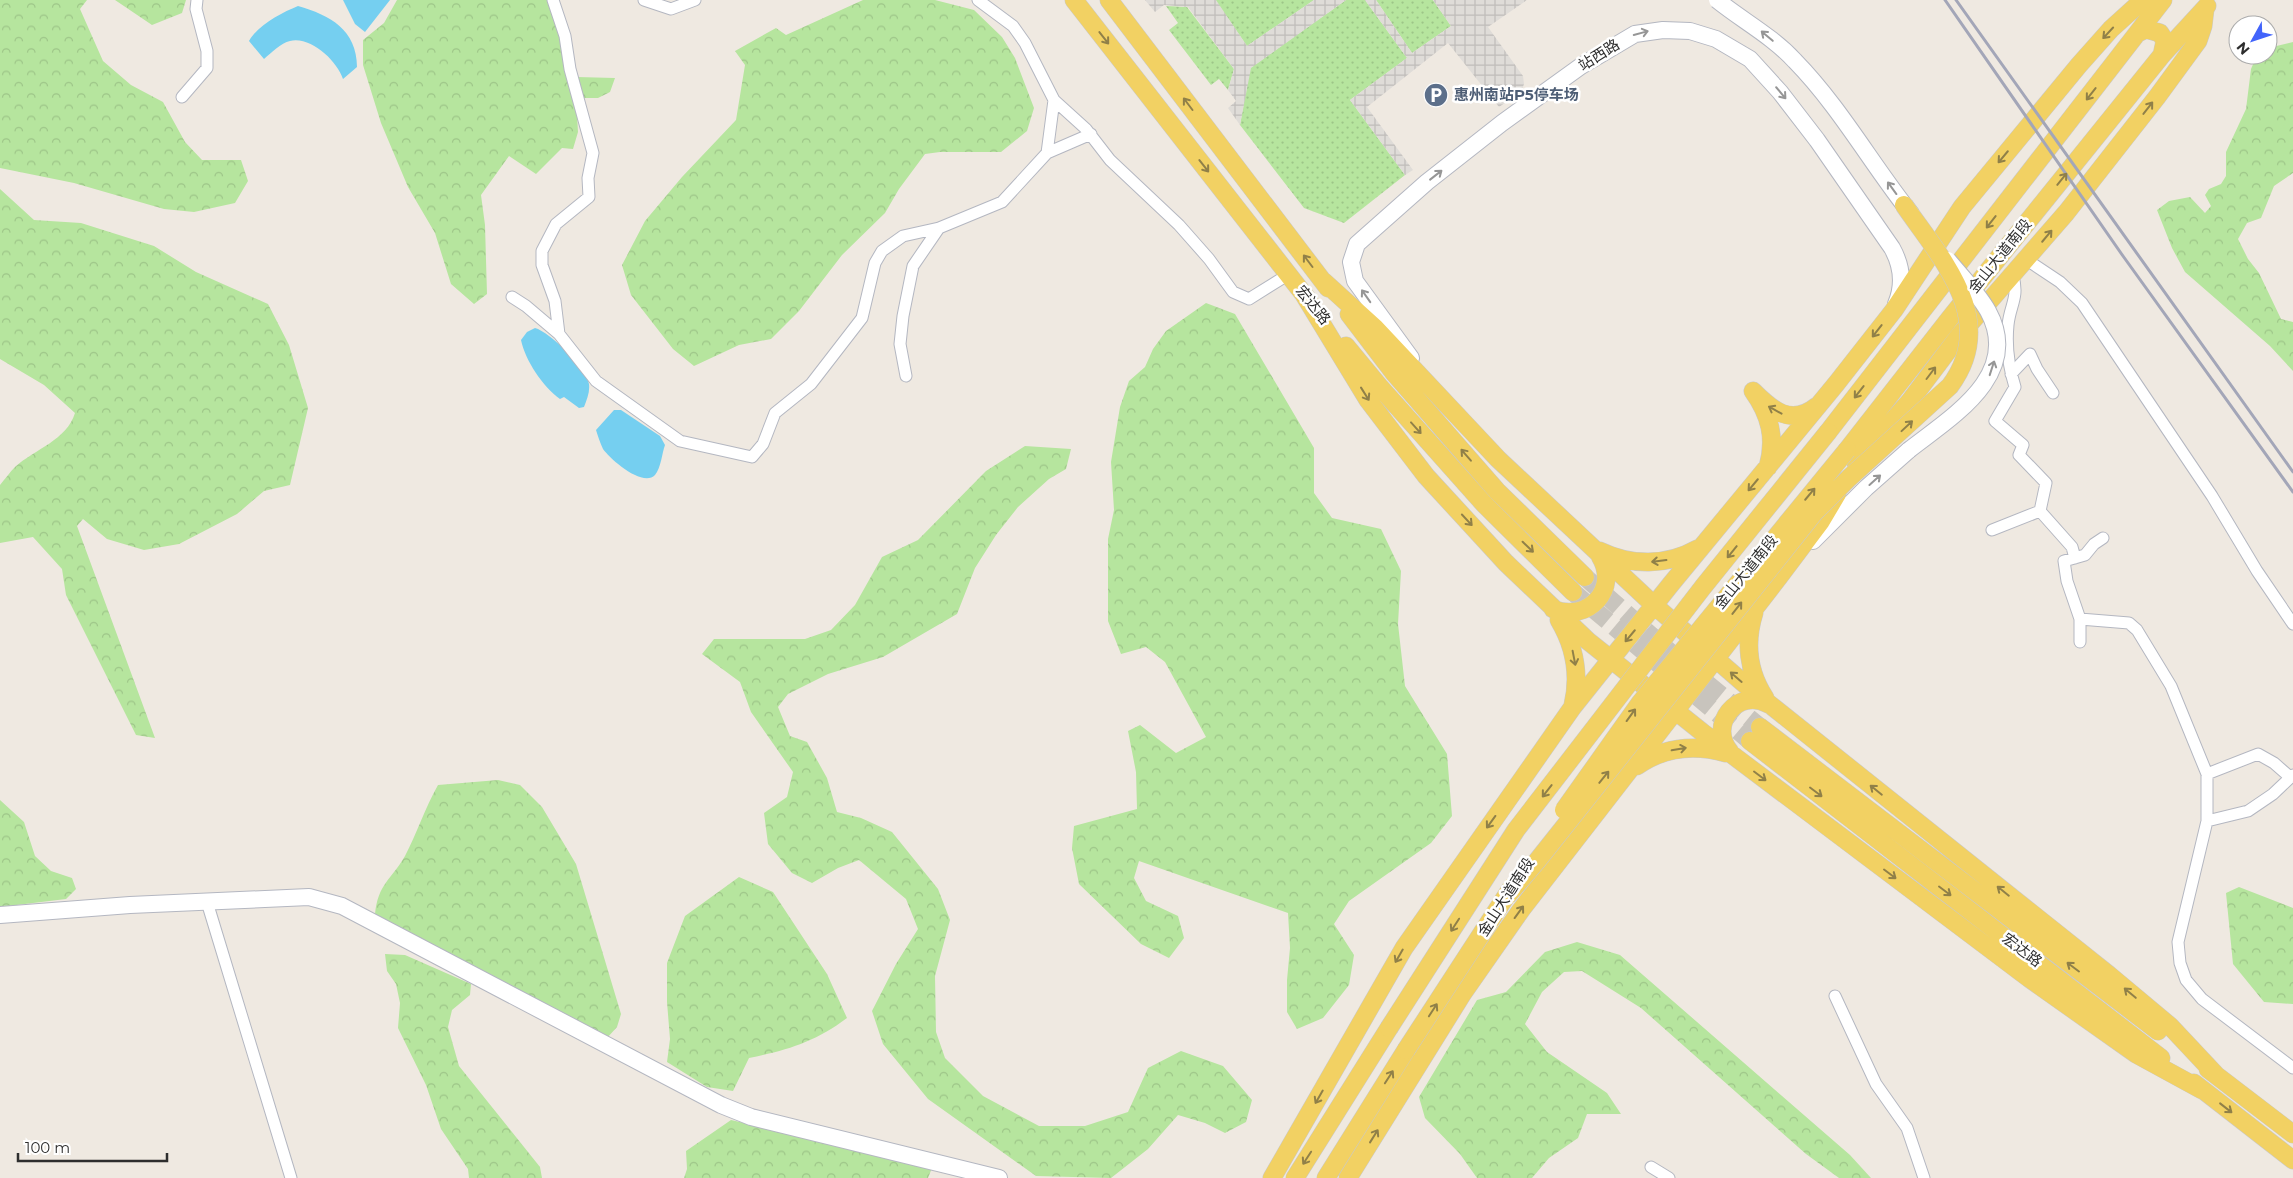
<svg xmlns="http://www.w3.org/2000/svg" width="2293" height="1178" viewBox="0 0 2293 1178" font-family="Montserrat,'Noto Sans SC',sans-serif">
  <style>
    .grass { fill: url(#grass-dots) }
    .forest { fill: url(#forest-crowns) }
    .plaza { fill: url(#plaza-grid) }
    .water { fill: #75cff0 }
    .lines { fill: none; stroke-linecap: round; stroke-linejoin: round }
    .primary-tunnel { stroke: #c8c4bd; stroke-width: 18; stroke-dasharray: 18 9; stroke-linecap: butt }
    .street-casing { stroke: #b4b7c1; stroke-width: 13 }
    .secondary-casing { stroke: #b4b7c1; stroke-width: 18 }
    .primary-casing { stroke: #c9c9c9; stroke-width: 19 }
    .street { stroke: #fff; stroke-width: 11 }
    .secondary { stroke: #fff; stroke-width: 16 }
    .primary { stroke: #f2d163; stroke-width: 18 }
    .rail { stroke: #a3a6b8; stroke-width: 3 }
    .secondary-bridge-casing { stroke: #b4b7c1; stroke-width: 18; stroke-linecap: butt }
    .primary-bridge-casing { stroke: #c9c9c9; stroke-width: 19; stroke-linecap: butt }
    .secondary-bridge { stroke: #fff; stroke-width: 16 }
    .primary-bridge { stroke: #f2d163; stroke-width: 18 }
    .oneway { stroke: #969696 }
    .oneway2 { stroke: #908048 }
    .labels { text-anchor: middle; stroke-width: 5; stroke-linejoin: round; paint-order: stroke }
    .street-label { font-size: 15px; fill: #2e2e2e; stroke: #fff }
    .service-label { font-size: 15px; font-weight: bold; fill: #4e5e75; stroke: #fff; text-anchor: start }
  </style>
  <defs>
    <pattern id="grass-dots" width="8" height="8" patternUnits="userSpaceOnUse" patternTransform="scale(1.25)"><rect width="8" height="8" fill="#b6e59e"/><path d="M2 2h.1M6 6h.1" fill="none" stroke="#9dc588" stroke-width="1.8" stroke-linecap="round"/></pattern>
    <pattern id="forest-crowns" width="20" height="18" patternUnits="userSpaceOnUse" patternTransform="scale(1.25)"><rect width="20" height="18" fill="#b6e59e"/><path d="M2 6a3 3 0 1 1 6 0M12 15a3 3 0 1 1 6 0" fill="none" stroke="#9dc588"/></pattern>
    <pattern id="plaza-grid" width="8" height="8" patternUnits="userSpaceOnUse" patternTransform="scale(1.25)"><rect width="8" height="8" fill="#dfdcd8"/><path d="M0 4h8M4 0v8" fill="none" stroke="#c0bdba"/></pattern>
  </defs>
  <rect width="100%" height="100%" fill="#efe9e1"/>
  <path class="grass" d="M1215,0H1314L1247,46Z
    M1346,0H1365L1407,58L1350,100L1405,175L1344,223L1304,208L1240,125L1250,68Z
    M1376,0H1433L1451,26L1412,53Z
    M1166,6L1187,7L1234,69L1228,90L1219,79L1211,85L1169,30L1178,23Z"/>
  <path class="forest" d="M0,0H87L80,9L103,61L131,85L163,102L185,142L202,160H241L248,181L235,203L194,212L164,209L74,183L0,168Z
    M115,0H186L182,13L152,25Z
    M397,0H547L577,77L615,78L610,92L598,98H576L578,132L573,149L562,148L536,174L509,156L481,195L485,225L487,294L474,304L451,284L435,233L408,187L381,123L363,65V40L384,23Z
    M863,0H935L974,10L1002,37L1015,58L1034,108L1027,131L1001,152H940L925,154L899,189L885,213L842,255L799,311L771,339L739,345L694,366L673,349L631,295L622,265L645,221L682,177L736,120L745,65L735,51L776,28L786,35Z
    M2293,42V173L2274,186L2261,218L2247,223L2238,239L2248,259L2259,273L2281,319L2293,322V371L2270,346L2185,272L2172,248L2157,210L2169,201L2190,197L2205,213L2211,206L2205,195L2209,189L2221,184L2226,176V152L2246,109L2251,69L2257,55H2268V48Z
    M0,189L34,220L81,223L154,246L196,272L268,304L289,345L308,408L290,485L264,491L237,514L179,544L144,550L107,539L83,519L77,526L155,738L136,735L66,595L62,569L33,537L0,543V485C5,479 10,472 15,467C35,449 67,440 75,413L44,385L0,359Z
    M1206,303L1235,314L1314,448V493L1332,518L1381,529L1401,571L1398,624L1405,686L1447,754L1452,816L1431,843L1349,901L1334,924L1354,955L1349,985L1323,1018L1297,1029L1287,1012V980L1290,948L1288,913L1139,861L1134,878L1146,901L1178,916L1184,938L1169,958L1141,944L1079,884L1072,848L1074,826L1137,809L1136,772L1128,731L1140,725L1176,753L1206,737L1165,662L1146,647L1121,654L1108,621V539L1114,510L1111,462L1120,407L1129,381L1145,367L1153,349L1166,331Z
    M1025,446L1071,449L1066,469L1049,479L1018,507L996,535L975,568L957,614L883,657L828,674L788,694L778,707L790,736L807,742L827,778L837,812L861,818L892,832L938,889L950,920L935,976L936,1032L945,1058L983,1096L1039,1126H1085L1128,1112L1148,1068L1181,1051L1223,1066L1252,1100L1246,1122L1225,1133L1205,1123L1178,1115L1148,1149L1111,1178L1036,1176L928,1099L883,1044L872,1011L896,964L918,929L906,899L859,860L838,868L812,883L792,873L768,844L764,813L787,797L793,772L751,712L740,682L702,654L714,639H805L831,630L855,605L882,557L918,540L986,471Z
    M498,780L520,785L542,807L576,864L621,1014L617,1027L607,1038L411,936L375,914C378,884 391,880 405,856C417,833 425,808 438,785Z
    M0,800L24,822L35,856L51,871L72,878L76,889L66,899L0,907Z
    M739,877L773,892L827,974L847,1018C815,1042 788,1050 749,1058L733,1091L707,1087L667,1062L670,1039L667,1002V963L685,916Z
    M2239,887L2293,908V1004L2264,1002L2233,964L2226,893Z
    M1577,942L1620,955L1850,1155L1871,1178H1839L1806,1154L1641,1008L1582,971L1564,972L1542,992L1525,1024L1547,1052L1607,1093L1621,1114H1587L1578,1138L1549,1158L1532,1178H1477L1460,1154L1425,1118L1419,1097L1477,1000L1506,992L1545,952Z
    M385,954L405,955L471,984L470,995L452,1010L448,1027L459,1066L540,1167L542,1178H469L468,1169L441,1129L426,1085L398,1028L400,1003L396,984L387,971Z
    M731,1120L927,1164L932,1168L928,1178H684L687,1169L686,1151Z"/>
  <path class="plaza" d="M1145,0H1216L1247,46L1314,0H1346L1251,68L1240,125L1228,108L1236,101L1228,90L1234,69L1188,7L1164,5L1155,12Z
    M1365,0H1376L1412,53L1451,26L1433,0H1527L1488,27L1523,76L1524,84L1521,92L1499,107L1448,43L1367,107L1413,170L1405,175L1350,100L1407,58Z"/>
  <path class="water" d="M343,0H390L365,32L355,24Z
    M298,6C330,15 357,30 357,67L343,79C337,61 311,36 290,41C281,43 271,53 264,59L249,41C258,25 281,13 298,6Z
    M535,328C550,332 586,368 589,384C590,392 587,399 584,407L579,408L564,397L560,399C543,387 525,360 521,340L527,332Z
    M614,410H621L660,436L665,445C662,453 661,468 655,475C643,488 610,459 603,449C600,443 598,436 596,430Z"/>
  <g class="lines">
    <path class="primary-tunnel" d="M1585,577L1688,668L1760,727
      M1573,592L1750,741"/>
    <g class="street-casing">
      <path id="street" d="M553,0L565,36L570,69L593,153L588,178L589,197L556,224L542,251V265L555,301L559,334L596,381L680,441L752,457L763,444L775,413L811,384L862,318L875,263L882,251L903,236L939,228
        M644,0L671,9L695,0
        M978,0L1013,26L1025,43L1054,100L1086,129L1110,160L1179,225L1209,259L1233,292L1249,299L1289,274
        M182,97L207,68V51L196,9L197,0
        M1047,153L1054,100
        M2027,260L2060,282L2082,303L2212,496L2257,571L2293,624
        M512,297L526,306L559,334
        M2011,374L2030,354L2037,369L2053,393
        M906,376L900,344L903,316L913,266L939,228L1002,202L1047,153L1091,134
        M2040,511L2072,547L2075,558
        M1992,530L2040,511L2046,483L2019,455L2023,445L1995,421L2015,387C2009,368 2006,345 2008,325C2010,305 2019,298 2013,276
        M2103,538L2094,544L2085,555L2064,561L2067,581L2080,619L2129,623L2137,630L2171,686L2207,774V821L2178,942L2180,963L2186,980L2202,999L2293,1068
        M2080,642V619
        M2207,774L2258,754L2274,763L2290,777
        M2207,821L2248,811L2273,794L2293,775
        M207,902L291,1178
        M1835,996L1876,1084L1907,1128L1924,1178
        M1651,1167L1669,1178"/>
    </g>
    <g class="secondary-casing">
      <path id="secondary" d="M1411,358L1355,281L1351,262L1357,244L1427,182L1502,123L1581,66L1635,34L1663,30L1690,31L1716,39L1750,59L1780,92L1817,140L1892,248C1902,266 1904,285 1896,304
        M1813,541L1866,488L1909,450
        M0,915L130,905L309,897L342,906L721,1105L751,1117L999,1178"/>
    </g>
    <g class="primary-casing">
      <path id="primary" d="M1074,0L1309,301
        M1109,0L1328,288
        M2138,33L2146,29L2160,33L2165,41L2162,55
        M1321,279L1375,328L1498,459L1655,606L1748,687L2109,975L2170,1026L2216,1075
        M1303,293L1368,400L1426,476L1506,563L1588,641L1702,732L2030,979L2136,1054L2202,1090
        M1349,314L1394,373L1497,491L1585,577
        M1346,346L1379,386L1484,504L1573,592
        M1828,432L2163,0
        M1847,450L1950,318L2162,55L2207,6
        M1856,463L1910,401L1959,336L2066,213L2157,97L2198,41L2203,26L2205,9
        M1768,467C1776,438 1770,415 1753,391C1772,410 1791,427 1817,406
        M1600,551C1631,566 1667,566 1697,549
        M1553,609C1588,623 1620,589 1600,556
        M1754,613C1745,642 1748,672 1765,698
        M1559,620C1575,647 1580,675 1573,705
        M1760,727L2158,1031
        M1750,741L2161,1058
        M1730,752C1707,725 1738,687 1768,704
        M1637,766C1664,747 1694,744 1726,753
        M2208,1069L2293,1134
        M2194,1083L2293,1160
        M1272,1178L1404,948L1572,708L1671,584L1836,384L1894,310L1962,207L2079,65L2111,29L2143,0
        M1295,1178L1389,1028
        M1326,1178L1406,1050
        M1348,1178L1463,993L1521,910L1779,577L1821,521L1837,494"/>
    </g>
    <use href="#street" class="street"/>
    <use href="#secondary" class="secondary"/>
    <use href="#primary" class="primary"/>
    <path class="rail" d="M1945,0L2123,256L2293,492
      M1956,0L2293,472"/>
    <g class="secondary-bridge-casing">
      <path id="secondary-bridge" d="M1717,0C1743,21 1772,36 1795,61C1840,107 1872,165 1912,215
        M1909,450C1951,417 2023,375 1988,311C1978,293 1961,276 1948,260"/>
    </g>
    <g class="primary-bridge-casing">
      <path id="primary-bridge" d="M1564,810L1640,703L1847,450
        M1507,896L1537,861L1814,513L1849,478L1950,386C1999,320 1942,260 1904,205
        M1389,1028L1516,830L1703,587L1828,432
        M1406,1050L1512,887"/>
    </g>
    <use href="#secondary-bridge" class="secondary-bridge"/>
    <use href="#primary-bridge" class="primary-bridge"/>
  </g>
  <defs><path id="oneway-shaft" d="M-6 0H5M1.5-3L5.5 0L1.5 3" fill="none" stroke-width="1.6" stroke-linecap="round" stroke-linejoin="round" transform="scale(1.25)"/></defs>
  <g class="oneway">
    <use href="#oneway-shaft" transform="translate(1641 33) rotate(-15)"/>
    <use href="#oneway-shaft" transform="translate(1767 36) rotate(-140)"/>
    <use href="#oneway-shaft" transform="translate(1781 93) rotate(50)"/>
    <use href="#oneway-shaft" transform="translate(1436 175) rotate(-38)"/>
    <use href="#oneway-shaft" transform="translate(1892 188) rotate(-126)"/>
    <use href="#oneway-shaft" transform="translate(1366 296) rotate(-125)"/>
    <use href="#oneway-shaft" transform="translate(1992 368) rotate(-72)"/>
    <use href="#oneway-shaft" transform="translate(1875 480) rotate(-42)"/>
  </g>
  <g class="oneway2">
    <use href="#oneway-shaft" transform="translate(2108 33) rotate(133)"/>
    <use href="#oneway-shaft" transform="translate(1104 38) rotate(52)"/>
    <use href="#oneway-shaft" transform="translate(2091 94) rotate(128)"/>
    <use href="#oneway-shaft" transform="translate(1188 104) rotate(-127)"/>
    <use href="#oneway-shaft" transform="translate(2148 108) rotate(-52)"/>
    <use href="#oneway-shaft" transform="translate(2003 157) rotate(130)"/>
    <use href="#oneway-shaft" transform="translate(1204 166) rotate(52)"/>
    <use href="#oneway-shaft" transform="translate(2062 179) rotate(-51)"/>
    <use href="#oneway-shaft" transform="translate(1991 222) rotate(128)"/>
    <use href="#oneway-shaft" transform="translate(2047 236) rotate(-50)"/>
    <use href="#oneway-shaft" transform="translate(1308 261) rotate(-127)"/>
    <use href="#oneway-shaft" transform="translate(1877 331) rotate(128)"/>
    <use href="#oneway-shaft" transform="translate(1931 373) rotate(-53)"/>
    <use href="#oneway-shaft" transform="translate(1859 392) rotate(128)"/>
    <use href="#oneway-shaft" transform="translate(1365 394) rotate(58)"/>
    <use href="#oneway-shaft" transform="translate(1775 410) rotate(-151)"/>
    <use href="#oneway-shaft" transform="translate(1907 426) rotate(-43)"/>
    <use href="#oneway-shaft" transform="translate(1416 428) rotate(48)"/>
    <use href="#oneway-shaft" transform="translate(1466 455) rotate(-131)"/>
    <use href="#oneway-shaft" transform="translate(1753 485) rotate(130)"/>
    <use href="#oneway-shaft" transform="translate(1810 494) rotate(-50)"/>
    <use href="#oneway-shaft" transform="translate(1467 520) rotate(47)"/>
    <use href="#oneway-shaft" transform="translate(1528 547) rotate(44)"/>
    <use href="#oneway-shaft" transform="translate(1732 552) rotate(129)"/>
    <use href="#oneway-shaft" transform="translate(1659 561) rotate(173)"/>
    <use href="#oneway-shaft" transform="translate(1737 608) rotate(-52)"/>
    <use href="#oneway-shaft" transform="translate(1630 636) rotate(130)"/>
    <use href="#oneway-shaft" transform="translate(1574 658) rotate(79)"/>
    <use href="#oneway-shaft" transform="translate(1736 677) rotate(-139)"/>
    <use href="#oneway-shaft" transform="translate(1631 715) rotate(-54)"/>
    <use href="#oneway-shaft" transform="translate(1679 749) rotate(-10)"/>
    <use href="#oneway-shaft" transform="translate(1760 776) rotate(37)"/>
    <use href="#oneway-shaft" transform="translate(1604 777) rotate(-51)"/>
    <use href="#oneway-shaft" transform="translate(1876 790) rotate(-141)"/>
    <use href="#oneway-shaft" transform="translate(1547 791) rotate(128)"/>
    <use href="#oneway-shaft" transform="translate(1816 792) rotate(37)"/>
    <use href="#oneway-shaft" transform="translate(1491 822) rotate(126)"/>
    <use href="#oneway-shaft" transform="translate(1890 874) rotate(37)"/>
    <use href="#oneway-shaft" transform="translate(1945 891) rotate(37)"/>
    <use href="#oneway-shaft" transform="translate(2003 891) rotate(-141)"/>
    <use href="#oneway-shaft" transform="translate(1519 912) rotate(-54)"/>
    <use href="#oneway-shaft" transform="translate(1455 925) rotate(123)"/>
    <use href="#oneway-shaft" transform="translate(1399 956) rotate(120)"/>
    <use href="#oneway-shaft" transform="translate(2073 967) rotate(-143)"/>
    <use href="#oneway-shaft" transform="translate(2130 993) rotate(-140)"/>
    <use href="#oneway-shaft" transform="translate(1433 1010) rotate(-57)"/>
    <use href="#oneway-shaft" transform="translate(1389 1077) rotate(-57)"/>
    <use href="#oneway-shaft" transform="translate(1319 1097) rotate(120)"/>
    <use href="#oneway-shaft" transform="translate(2226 1108) rotate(38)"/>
    <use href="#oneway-shaft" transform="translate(1374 1136) rotate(-58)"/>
    <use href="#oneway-shaft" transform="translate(1307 1158) rotate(123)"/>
  </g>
  <defs>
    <g id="parking-disc" transform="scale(1.25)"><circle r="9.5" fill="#5c6f8a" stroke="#fff"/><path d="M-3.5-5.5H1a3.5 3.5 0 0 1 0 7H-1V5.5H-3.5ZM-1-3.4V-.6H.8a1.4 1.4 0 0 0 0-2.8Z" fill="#fff"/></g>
  </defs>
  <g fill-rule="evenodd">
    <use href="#parking-disc" x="1436" y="95"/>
  </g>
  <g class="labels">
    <g class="street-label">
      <text transform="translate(1599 55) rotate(-32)" y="5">站西路</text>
      <text transform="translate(2000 256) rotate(-51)" y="5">金山大道南段</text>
      <text transform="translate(1313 305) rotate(51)" y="5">宏达路</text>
      <text transform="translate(1746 572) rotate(-51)" y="5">金山大道南段</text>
      <text transform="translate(1506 897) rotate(-57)" y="5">金山大道南段</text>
      <text transform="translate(2022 950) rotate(37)" y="5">宏达路</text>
    </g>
    <g class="service-label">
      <text x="1454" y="100">惠州南站P5停车场</text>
    </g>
  </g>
  <g transform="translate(2253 40) rotate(230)"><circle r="24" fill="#ffffff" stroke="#ababab"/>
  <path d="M0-4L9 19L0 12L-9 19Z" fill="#4264fb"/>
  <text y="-8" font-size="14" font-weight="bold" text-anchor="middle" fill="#2e2e2e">N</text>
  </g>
  <path d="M18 1153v8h149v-8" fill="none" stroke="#2e2e2e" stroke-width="2.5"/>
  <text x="25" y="1153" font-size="15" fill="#2e2e2e" stroke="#ffffff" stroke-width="4" paint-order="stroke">100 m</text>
</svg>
